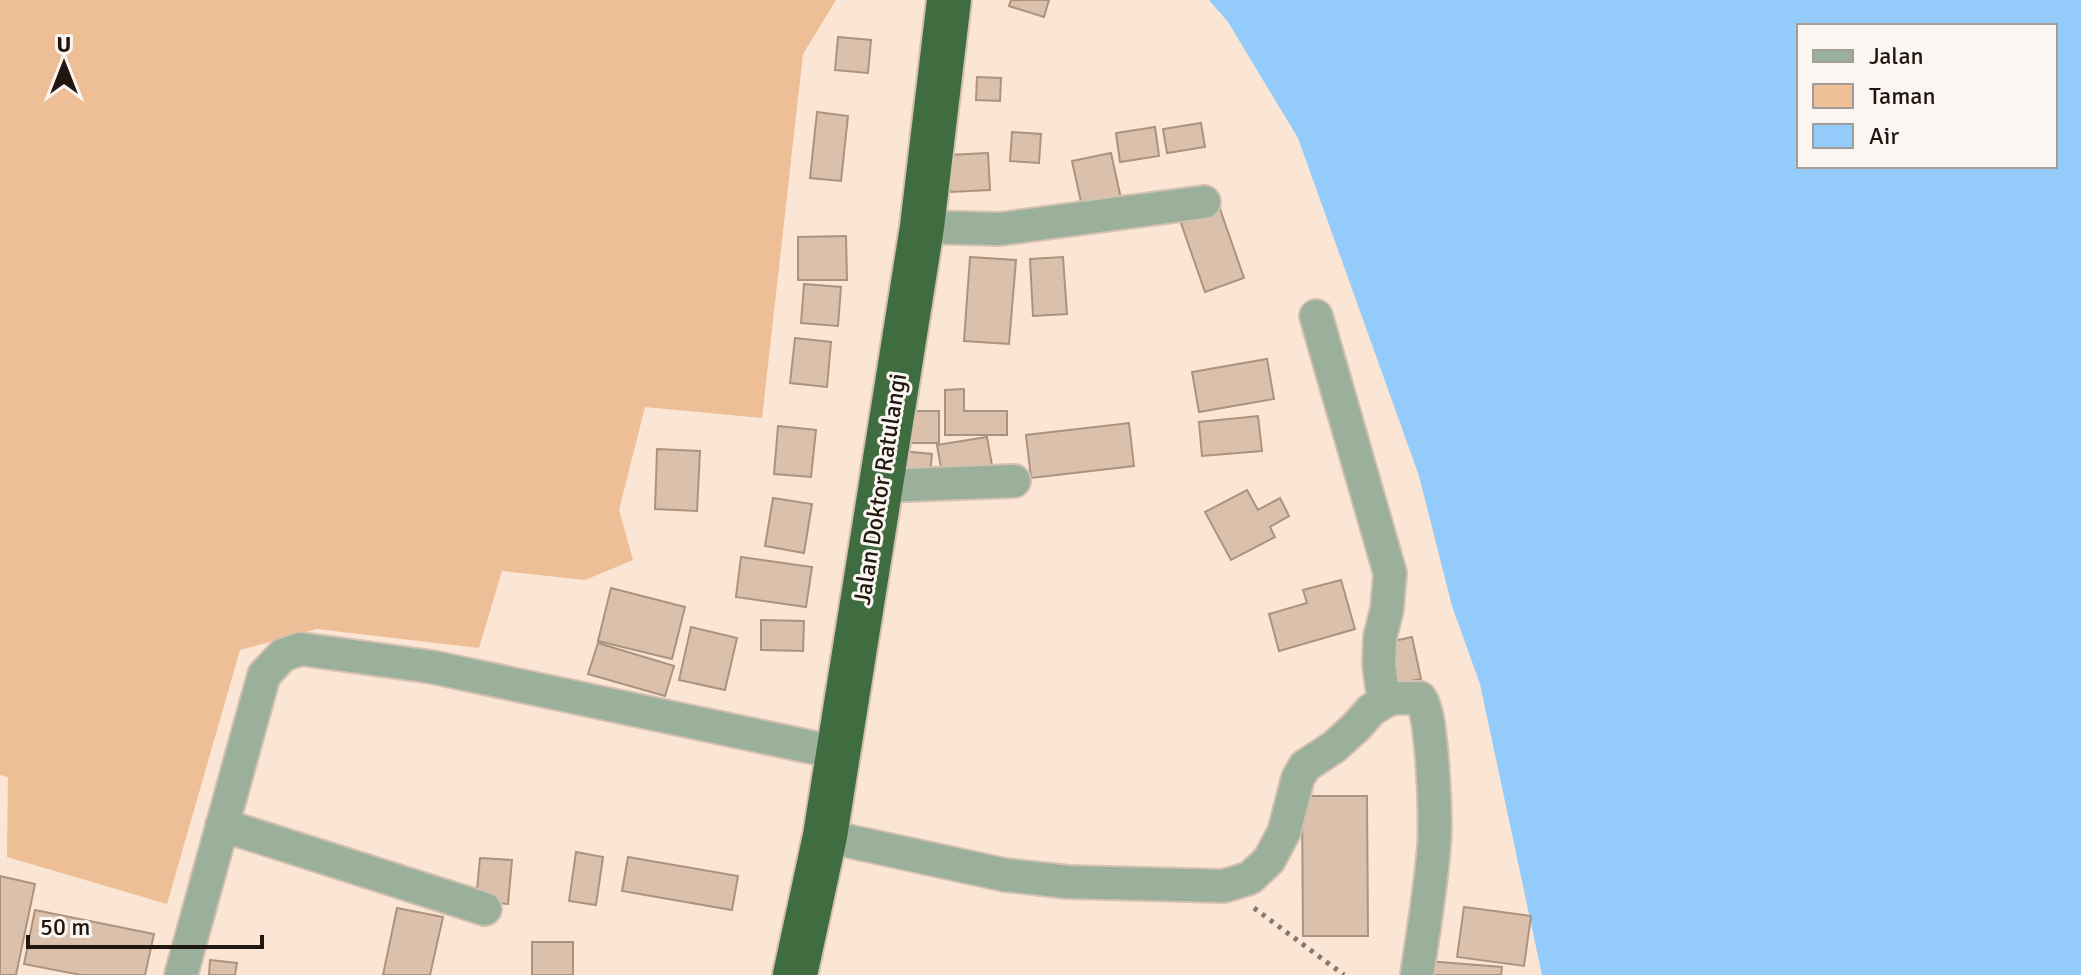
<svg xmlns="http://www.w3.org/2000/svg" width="2081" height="975" viewBox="0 0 2081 975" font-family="Signika,sans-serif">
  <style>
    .green { fill: #eebe97 }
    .water { fill: #93cbfa; fill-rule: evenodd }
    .building { fill: #dbc1ac; stroke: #ac937f; stroke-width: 2 }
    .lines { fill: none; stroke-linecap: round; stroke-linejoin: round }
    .minor-casing { stroke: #d4c0b1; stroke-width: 36 }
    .highway-casing { stroke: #d4c0b1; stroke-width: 48 }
    .path { stroke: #88786c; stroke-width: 5; stroke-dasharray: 4 6; stroke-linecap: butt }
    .minor { stroke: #9bb09a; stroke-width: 32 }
    .highway { stroke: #406d3f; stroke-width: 44 }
    .labels { text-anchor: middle; stroke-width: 6; stroke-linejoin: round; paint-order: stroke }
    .street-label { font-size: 24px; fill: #211710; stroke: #fbf6f1 }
  </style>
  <rect width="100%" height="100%" fill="#fbe5d4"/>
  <path class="green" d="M0,0H836L803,54L762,418L645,407L619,510L633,560L585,580L502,571L479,648L317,629L240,650L167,904L7,857L8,777L0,775Z"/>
  <path class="water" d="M1209,0H2081V975H1542L1480,684L1452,606L1419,476L1298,138L1228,22ZM1799,26H2055V166H1799Z"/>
  <path class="building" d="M1011,0H1049L1044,17L1009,6Z
    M838,37L871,40L868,73L835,70Z
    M977,77L1001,78L1000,101L976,100Z
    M817,112L848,116L841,181L810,178Z
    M1201,123L1205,147L1167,153L1163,129Z
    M1155,127L1159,156L1120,162L1116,133Z
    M1012,132L1041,134L1039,163L1010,161Z
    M988,153L990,190L950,192L948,155Z
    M1111,153L1122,203L1083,211L1072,161Z
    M1220,209L1244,278L1205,292L1181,223Z
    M846,236L847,280H798V237Z
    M970,257L1016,260L1009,344L964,341Z
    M1063,257L1067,314L1033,316L1030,259Z
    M804,284L841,287L838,326L801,323Z
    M795,338L831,342L827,387L790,383Z
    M1267,359L1274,399L1199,412L1192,372Z
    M964,389V411H1007V435H945V390Z
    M904,411H939V443H904Z
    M1258,416L1262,451L1202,456L1199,422Z
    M1129,423L1134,466L1031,478L1026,435Z
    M778,426L816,430L811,477L774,474Z
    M987,437L993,471L943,479L937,445Z
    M657,449L700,451L697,511L655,509Z
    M901,451L932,454L929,482L899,479Z
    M1247,490L1258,510L1280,498L1289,516L1270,527L1275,537L1231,560L1205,512Z
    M773,498L812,504L804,553L765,546Z
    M741,557L812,567L806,607L736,597Z
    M1341,580L1355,629L1279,651L1269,614L1307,603L1303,590Z
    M611,588L685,607L672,659L598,641Z
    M761,620L804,621L803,651L761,650Z
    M691,627L737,638L725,690L679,680Z
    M1412,637L1421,679L1395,684L1385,643Z
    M598,643L674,666L665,696L588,674Z
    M1302,796H1367L1368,936H1303Z
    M576,852L603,857L596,905L569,901Z
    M628,857L738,876L732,910L622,891Z
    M480,858L512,860L508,904L476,901Z
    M0,876L35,884L16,975H0Z
    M1464,907L1531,916L1524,966L1457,957Z
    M397,908L443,917L430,975H383Z
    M35,910L154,934L145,975H81L24,964Z
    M532,942H573V975H532Z
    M210,960L237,963L235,975H209Z
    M1427,961L1502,967L1501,975H1426Z"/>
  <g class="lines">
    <g class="minor-casing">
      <path id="minor" d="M922,227L1000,229L1204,202
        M1316,316L1390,573L1387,609L1380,637L1379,665L1384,702
        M880,486L1014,481
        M222,825L485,909
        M825,836L1005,875L1068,882L1224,886L1250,878L1269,860L1284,832L1298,778L1305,766L1334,747L1356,727L1371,710L1384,702L1394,698H1420C1433,710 1436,823 1434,845C1431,888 1423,932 1417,975
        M181,975L264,675L283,655L301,649L432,667L839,753"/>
    </g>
    <g class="highway-casing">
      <path id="highway" d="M795,975L825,836L922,227L949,0"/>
    </g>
    <path class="path" d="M1254,908L1344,975"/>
    <use href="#minor" class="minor"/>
    <use href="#highway" class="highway"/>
  </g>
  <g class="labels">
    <g class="street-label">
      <text transform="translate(880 489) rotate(-81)" y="8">Jalan Doktor Ratulangi</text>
    </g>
  </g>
  <rect x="1797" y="24" width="260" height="144" fill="#fbf6f1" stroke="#a49d97" stroke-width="2"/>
  <rect x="1813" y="50" width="40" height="12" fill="#9bb09a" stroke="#a49d97" stroke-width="2"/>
  <text x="1869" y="64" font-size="24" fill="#211710">Jalan</text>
  <rect x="1813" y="84" width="40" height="24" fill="#eebe97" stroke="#a49d97" stroke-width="2"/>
  <text x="1869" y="104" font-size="24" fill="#211710">Taman</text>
  <rect x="1813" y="124" width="40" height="24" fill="#93cbfa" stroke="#a49d97" stroke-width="2"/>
  <text x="1869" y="144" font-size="24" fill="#211710">Air</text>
  <g transform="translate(64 64)" stroke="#fbf6f1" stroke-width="6" paint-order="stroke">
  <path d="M0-6L14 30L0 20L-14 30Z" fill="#211710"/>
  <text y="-12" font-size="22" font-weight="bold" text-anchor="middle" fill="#211710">U</text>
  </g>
  <path d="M28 935v12h234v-12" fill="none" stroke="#211710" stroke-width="4"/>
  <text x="40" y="935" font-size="24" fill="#211710" stroke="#fbf6f1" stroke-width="6" paint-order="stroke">50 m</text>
</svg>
